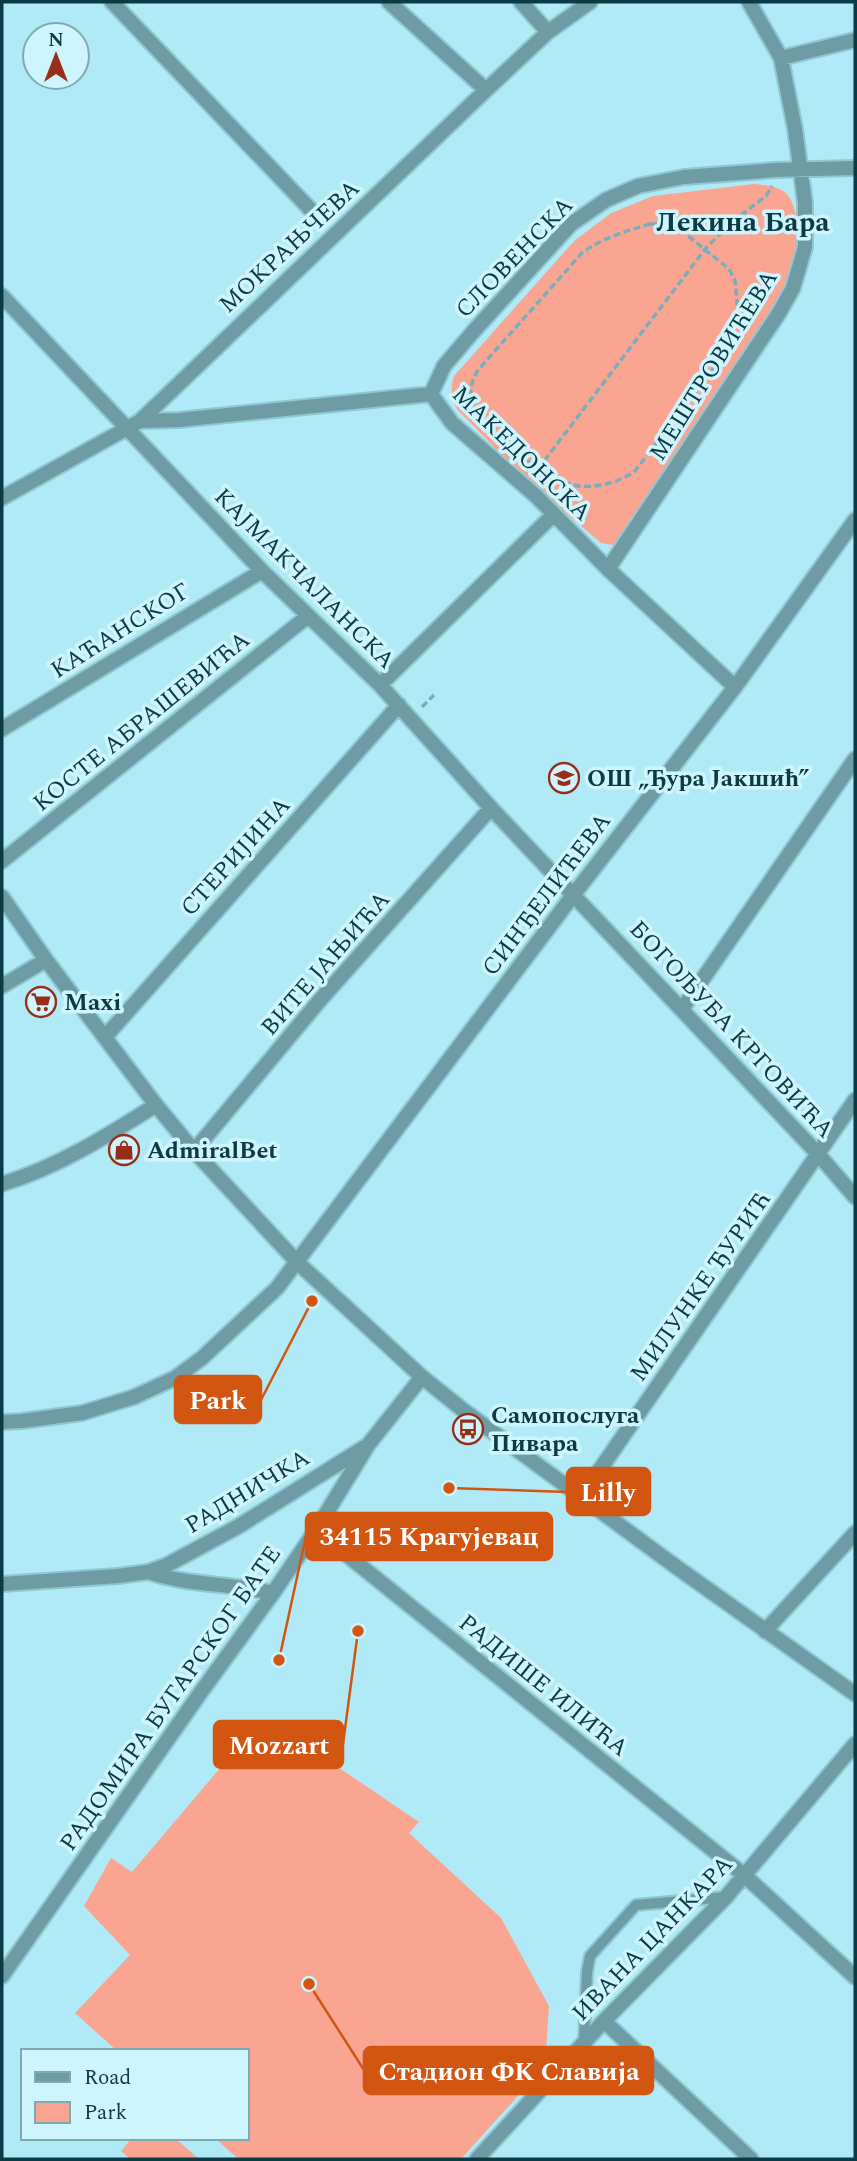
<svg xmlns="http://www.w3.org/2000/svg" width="857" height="2161" viewBox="0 0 857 2161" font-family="Spectral,serif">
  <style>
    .green { fill: #faa592 }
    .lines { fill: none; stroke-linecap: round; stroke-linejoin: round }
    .service-casing { stroke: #8fc7d3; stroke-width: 14 }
    .minor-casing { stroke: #8fc7d3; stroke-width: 18 }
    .tertiary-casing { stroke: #8fc7d3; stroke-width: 18 }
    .path { stroke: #78afbb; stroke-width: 3.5; stroke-dasharray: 7 3.5; stroke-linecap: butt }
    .service { stroke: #6f9ba5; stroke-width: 10 }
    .minor { stroke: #6f9ba5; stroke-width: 14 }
    .tertiary { stroke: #6f9ba5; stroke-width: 14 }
    .labels { text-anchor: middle; stroke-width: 7; stroke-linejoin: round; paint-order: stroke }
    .street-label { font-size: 24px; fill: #0b3b44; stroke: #cef4fd }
    .poi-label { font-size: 24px; font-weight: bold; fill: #0b3b44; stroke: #cef4fd; text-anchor: start }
    .quarter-label { font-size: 28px; font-weight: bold; fill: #0b3b44; stroke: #cef4fd }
    .leader { fill: none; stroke: #d25612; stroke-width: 2.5 }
    .callout-dot { fill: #d25612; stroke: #cef4fd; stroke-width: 2.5 }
    .callout { fill: #d25612; stroke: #d25612; stroke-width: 2.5 }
    .callout-label { font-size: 26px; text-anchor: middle; font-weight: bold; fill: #fff }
  </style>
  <rect width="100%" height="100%" fill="#b0eaf7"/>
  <path class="green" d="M754,184C784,187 791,190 797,220C809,287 736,370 700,423C673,462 646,502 618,542L613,545L601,543L523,477L457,409C451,397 450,389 454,376L574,241L611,213L653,196Z
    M259,1722L314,1767L329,1761L419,1822L409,1833L501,1918L549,2006L545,2066L461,2159H238L215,2138H247V2051H117L75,2013L130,1955L84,1906L111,1858L132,1872Z
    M132,2138H175L199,2159H130L121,2151Z"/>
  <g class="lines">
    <g class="service-casing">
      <path id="service" d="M584,2042L587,1972L590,1956L636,1905L726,1897"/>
    </g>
    <g class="minor-casing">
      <path id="minor" d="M112,2L310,209
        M389,2L486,90
        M521,2L548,32
        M781,58L855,40
        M2,296L262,571L380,685L491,808L818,1154L855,1197
        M431,394L444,366L472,333L571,224L606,200L638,186L684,177L776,170L855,168
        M140,421L179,420L431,394L452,423L536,496L608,569L735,687
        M2,498L140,421L486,90L548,32L590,2
        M608,569L779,313L793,288L805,247V203L795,129L781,58L749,2
        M380,685L553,515
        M2,729L262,571
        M2,861L308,616
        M682,1009L855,759
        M105,1037L399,705
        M194,1151L320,1000L491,808
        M2,1184C58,1167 107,1136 156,1105
        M2,1422L22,1421L82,1413L134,1397L175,1378L202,1358L277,1288L574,894L735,687L855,520
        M581,1497L855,1100
        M316,1530L744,1875L855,1977
        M148,1572C189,1586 231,1583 273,1593
        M2,1584L118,1576L148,1572L167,1565L239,1526L365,1447
        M765,1631L855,1533
        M2,1976L201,1692L273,1593L316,1530L368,1445L422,1377
        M604,2021L751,2159
        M477,2159L604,2021L726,1897L855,1744"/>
    </g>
    <g class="tertiary-casing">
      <path id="tertiary" d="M2,897L46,960L156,1105L194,1151L297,1262L422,1377L463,1410L675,1566L855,1694
        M2,986L46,960"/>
    </g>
    <path class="path" d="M650,224H664L677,227L729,269L735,280L738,312L730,347L635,471C620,482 598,488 579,486C550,483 478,430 472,401C469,390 472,380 478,370L582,253C602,238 626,231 650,224Z
      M538,469L706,248L732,222L766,196L772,186
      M422,707L434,695"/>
    <use href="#service" class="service"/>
    <use href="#minor" class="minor"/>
    <use href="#tertiary" class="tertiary"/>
  </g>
  <defs>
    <g id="school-ring" transform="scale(1.575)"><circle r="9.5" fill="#cef4fd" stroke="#972e19" stroke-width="1.5"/><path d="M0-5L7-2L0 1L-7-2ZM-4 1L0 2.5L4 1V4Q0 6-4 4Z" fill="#972e19"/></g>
    <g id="supermarket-ring" transform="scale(1.575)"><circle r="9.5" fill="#cef4fd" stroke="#972e19" stroke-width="1.5"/><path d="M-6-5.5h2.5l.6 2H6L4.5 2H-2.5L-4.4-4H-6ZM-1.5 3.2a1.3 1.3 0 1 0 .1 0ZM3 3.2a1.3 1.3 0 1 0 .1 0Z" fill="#972e19"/></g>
    <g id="shop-ring" transform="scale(1.575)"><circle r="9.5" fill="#cef4fd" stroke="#972e19" stroke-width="1.5"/><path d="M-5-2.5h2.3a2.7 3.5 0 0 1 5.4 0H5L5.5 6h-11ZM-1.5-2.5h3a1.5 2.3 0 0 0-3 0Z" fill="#972e19"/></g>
    <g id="bus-ring" transform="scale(1.575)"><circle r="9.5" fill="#cef4fd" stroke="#972e19" stroke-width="1.5"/><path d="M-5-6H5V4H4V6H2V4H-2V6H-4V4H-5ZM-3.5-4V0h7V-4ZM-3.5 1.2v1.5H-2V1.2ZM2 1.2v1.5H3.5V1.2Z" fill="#972e19"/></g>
  </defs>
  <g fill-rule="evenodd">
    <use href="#school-ring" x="564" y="778"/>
    <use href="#supermarket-ring" x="41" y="1002"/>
    <use href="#shop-ring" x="124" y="1150"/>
    <use href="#bus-ring" x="468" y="1429"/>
  </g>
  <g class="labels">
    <g class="street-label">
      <text transform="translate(289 246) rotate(-43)" y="8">МОКРАЊЧЕВА</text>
      <text transform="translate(514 257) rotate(-46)" y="8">СЛОВЕНСКА</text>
      <text transform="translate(713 365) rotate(-58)" y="8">МЕШТРОВИЋЕВА</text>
      <text transform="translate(522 453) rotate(44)" y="8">МАКЕДОНСКА</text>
      <text transform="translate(305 578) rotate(45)" y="8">КАЈМАКЧАЛАНСКА</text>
      <text transform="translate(120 630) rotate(-32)" y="8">КАЋАНСКОГ</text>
      <text transform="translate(141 721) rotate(-39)" y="8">КОСТЕ АБРАШЕВИЋА</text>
      <text transform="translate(235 856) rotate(-48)" y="8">СТЕРИЈИНА</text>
      <text transform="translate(546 894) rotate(-53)" y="8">СИНЂЕЛИЋЕВА</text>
      <text transform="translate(325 963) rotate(-49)" y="8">ВИТЕ ЈАЊИЋА</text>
      <text transform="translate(732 1029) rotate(47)" y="8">БОГОЉУБА КРГОВИЋА</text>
      <text transform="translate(700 1286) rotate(-55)" y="8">МИЛУНКЕ ЂУРИЋ</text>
      <text transform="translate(247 1491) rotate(-31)" y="8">РАДНИЧКА</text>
      <text transform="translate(544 1685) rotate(39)" y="8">РАДИШЕ ИЛИЋА</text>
      <text transform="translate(170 1698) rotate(-55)" y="8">РАДОМИРА БУГАРСКОГ БАТЕ</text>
      <text transform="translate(652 1938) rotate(-46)" y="8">ИВАНА ЦАНКАРА</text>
    </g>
    <g class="poi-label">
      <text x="587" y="786">ОШ „Ђура Јакшић”</text>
      <text x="64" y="1010">Maxi</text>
      <text x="147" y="1158">AdmiralBet</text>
      <text x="491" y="1423">Самопослуга<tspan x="491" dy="28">Пивара</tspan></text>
    </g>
    <g class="quarter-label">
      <text x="743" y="231">Лекина Бара</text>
    </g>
  </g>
  <path class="leader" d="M312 1301L261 1400M449 1488L567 1492M279 1660L306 1536M358 1631L343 1744M309 1984L364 2070"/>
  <g class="callout-dot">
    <circle cx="312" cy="1301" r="7"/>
    <circle cx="449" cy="1488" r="7"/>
    <circle cx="279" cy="1660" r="7"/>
    <circle cx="358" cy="1631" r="7"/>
    <circle cx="309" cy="1984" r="7"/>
  </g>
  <g class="callout">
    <rect x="175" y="1376" width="86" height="47" rx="7"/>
    <rect x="567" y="1468" width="83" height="47" rx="7"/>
    <rect x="306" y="1513" width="246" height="47" rx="7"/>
    <rect x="214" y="1721" width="129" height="47" rx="7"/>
    <rect x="364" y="2047" width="289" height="47" rx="7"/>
  </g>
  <g class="callout-label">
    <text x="218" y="1409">Park</text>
    <text x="608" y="1501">Lilly</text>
    <text x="429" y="1545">34115 Крагујевац</text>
    <text x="279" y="1754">Mozzart</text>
    <text x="509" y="2080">Стадион ФК Славија</text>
  </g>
  <rect width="857" height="2161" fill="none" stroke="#0b3b44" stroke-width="7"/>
  <rect x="21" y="2049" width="228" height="91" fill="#cef4fd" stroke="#80aab3" stroke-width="2"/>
  <rect x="35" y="2072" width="35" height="10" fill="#6f9ba5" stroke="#80aab3" stroke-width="2"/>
  <text x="84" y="2084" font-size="21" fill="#0b3b44">Road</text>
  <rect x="35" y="2102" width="35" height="21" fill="#faa592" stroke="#80aab3" stroke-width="2"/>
  <text x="84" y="2119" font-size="21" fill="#0b3b44">Park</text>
  <g transform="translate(56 56)"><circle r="33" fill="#cef4fd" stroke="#80aab3" stroke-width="2"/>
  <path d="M0-5L12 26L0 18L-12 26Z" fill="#972e19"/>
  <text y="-10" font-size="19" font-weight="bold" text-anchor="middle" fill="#0b3b44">N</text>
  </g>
</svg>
